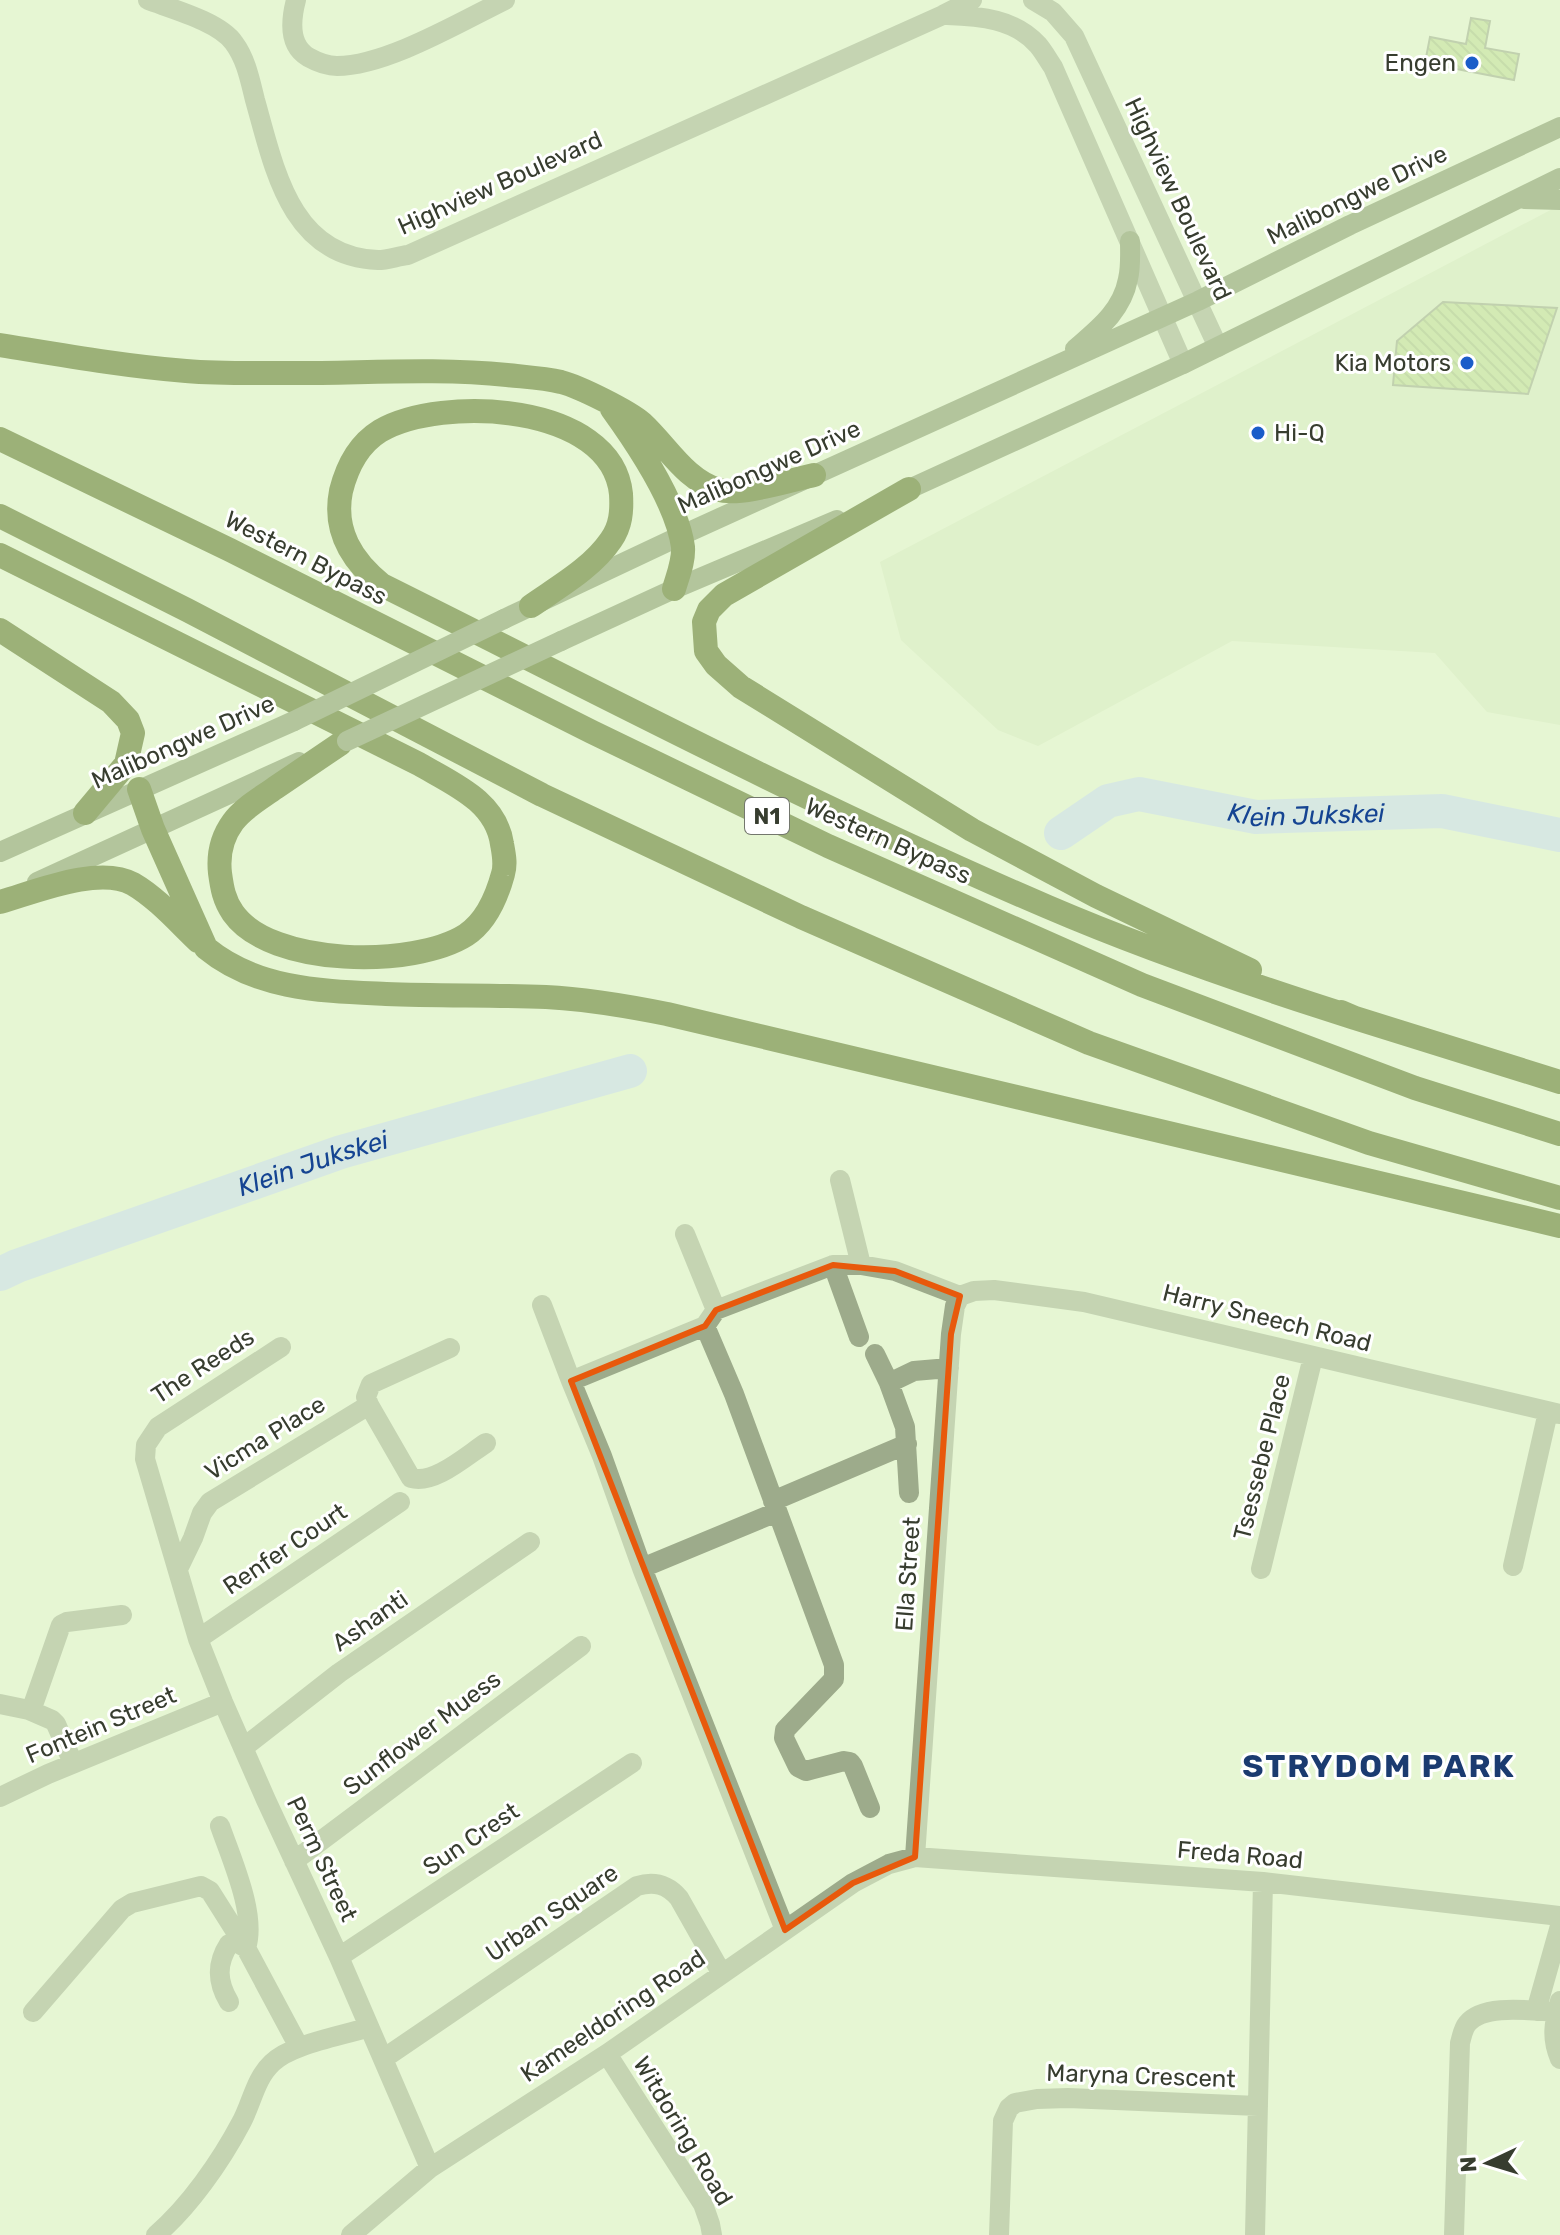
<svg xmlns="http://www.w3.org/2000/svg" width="1560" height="2235" viewBox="0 0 1560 2235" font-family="Rubik,sans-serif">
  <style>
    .built { fill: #d8eac0 }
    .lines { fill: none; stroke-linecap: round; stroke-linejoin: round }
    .river { stroke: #c6d8f4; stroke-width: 34 }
    .building { fill: url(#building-back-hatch); stroke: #96a483; stroke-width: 2 }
    .minor { stroke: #9dab8b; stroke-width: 20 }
    .secondary { stroke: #768a5a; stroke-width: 20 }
    .motorway { stroke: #445d0b; stroke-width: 24 }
    .secondary-bridge { stroke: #768a5a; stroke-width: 20 }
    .marked { fill: none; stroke: #e8590c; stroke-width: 6; stroke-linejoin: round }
    .poi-dot { fill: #1b5dc9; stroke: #fff; stroke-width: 3 }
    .labels { text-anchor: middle; stroke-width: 6; stroke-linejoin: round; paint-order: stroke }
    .shield { fill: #fff; stroke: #73776d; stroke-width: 2 }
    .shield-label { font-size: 22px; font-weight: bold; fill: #373d2f }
    .poi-label { font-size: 24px; fill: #373d2f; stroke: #fff; text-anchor: end }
    .street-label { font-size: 24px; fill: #373d2f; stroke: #fff }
    .water-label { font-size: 26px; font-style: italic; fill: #154492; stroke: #fff }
    .district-label { font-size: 32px; font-weight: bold; letter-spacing: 2px; fill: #1b3b70; stroke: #fff }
  </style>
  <defs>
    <pattern id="building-back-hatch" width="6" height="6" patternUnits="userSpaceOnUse" patternTransform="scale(2)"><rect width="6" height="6" fill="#bcdc8e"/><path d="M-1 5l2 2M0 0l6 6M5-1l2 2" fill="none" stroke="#a2be7b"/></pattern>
  </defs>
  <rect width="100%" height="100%" fill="#e6f6d3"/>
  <path class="built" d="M1560,205V725L1487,712L1435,653L1232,641L1038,746L998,730L901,640L880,562Z"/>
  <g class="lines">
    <g class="river">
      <path id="s1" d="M1061,833L1108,801L1139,794L1256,817L1442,811L1560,835"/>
      <path id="s2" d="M0,1274L17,1266L341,1152L630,1071"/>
    </g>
  </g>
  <path class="building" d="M1471,18L1490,21L1485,48L1519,54L1514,80L1425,63L1430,37L1466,44Z
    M1443,302L1557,308L1528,394L1393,385L1397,341Z"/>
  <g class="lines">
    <path class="minor" d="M148,0C172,9 220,22 234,43C246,59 250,80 255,100C274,167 290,257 378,260C388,260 398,256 408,255L943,15L972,0
      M296,0C291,19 288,45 308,57C317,62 326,66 337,66C386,66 460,22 505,0
      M1033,0L1053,12L1074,36L1218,347
      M947,15C980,16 1015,19 1038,45C1044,52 1048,60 1053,67L1183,364
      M840,1180L861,1265
      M685,1234L716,1310
      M833,1265L859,1337
      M960,1296L974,1291L994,1290L1084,1302L1560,1414
      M542,1305L571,1381
      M705,1326L734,1394L834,1665V1679L785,1730L784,1738L798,1767L806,1771L844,1761L850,1762L853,1766L870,1808
      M281,1347L158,1427L146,1445L145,1459L198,1639L223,1702L266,1800L339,1957L430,2168
      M450,1348L371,1384L366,1397L369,1405L411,1478C434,1485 466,1456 486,1443
      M875,1354L889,1383L905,1427L909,1493
      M889,1383L914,1371L949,1368
      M773,1501L907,1444
      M1513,1566L1548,1412
      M179,1567L193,1538L202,1513L210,1502L369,1405
      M642,1568L777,1512
      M1261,1569L1313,1357
      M198,1639L400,1502
      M0,1704L29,1710L32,1708L61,1625L67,1622L122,1615
      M29,1710L52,1720L56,1724L73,1763
      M243,1748L339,1673L530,1542
      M0,1797L48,1774L223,1702
      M220,1826C231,1858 257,1915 246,1948L236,1942L229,1944C216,1964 217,1982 229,2002
      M915,1857L951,1334L955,1306L960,1296
      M294,1861L581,1646
      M785,1930L642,1568L602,1456L571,1381L705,1326L716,1310L833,1265H861L895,1271L960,1296
      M339,1957L632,1763
      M1560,2001C1554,2023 1551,2038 1560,2059
      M1536,2011L1560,1926
      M33,2012L122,1909L132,1903L201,1886L210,1891L246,1948L299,2047
      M607,2054L703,2204L710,2224L712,2235
      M383,2059L637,1886C654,1881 667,1884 679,1898L722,1974
      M156,2235C189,2207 221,2161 241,2123C252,2103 255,2079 272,2063C291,2044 342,2036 369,2027
      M351,2235L430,2168L607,2054L853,1883L889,1864L915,1857L1263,1882L1560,1916
      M999,2235L1003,2121L1009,2108L1015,2103L1037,2099L1068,2098L1258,2106
      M1255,2235L1263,1882
      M1454,2235L1460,2043C1462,2036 1463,2029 1467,2024C1483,2003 1533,2011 1557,2012"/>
    <path class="secondary" d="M1524,199L1560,200
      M1075,349C1098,329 1122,311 1128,279C1131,267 1130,253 1130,241
      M896,495L1183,364L1560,178
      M504,619L680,536L1198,301L1350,225L1560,127
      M561,641L674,589L837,520
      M0,852L294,721
      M37,882L299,762"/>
    <path class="motorway" d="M0,345C62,355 124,366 186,371C222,374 259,373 295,373C366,373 437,368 507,375C525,377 544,378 561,382C580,387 628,411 642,423C667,446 685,480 719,490C740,496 791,480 814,475
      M612,409C638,445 677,503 683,547C684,561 678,575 674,589
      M0,439L230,550L592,732L828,846L1142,985L1415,1088L1560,1134
      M909,489L724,595L709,610L704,622L706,651L716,665L741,687L972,830L1096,896L1250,970
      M0,516L187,610L542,795L801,917L1089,1043L1369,1143L1560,1198
      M0,555L419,764C453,784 496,801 502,844C504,855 506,864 503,874C497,896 486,922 466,935C414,968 271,967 233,913C224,900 222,888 220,873C218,855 222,837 233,822C243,808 261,798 275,788C297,773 319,758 340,744
      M531,606C558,587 592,568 611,540C621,526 622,511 621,494C612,403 441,395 380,431C359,444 347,467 341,491C333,531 352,561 382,585C603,695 821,810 1048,907C1148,950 1251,985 1355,1018
      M0,630L111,702L128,720L133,733L126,764L85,813
      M139,789L153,829L206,948C257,990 323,991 386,994C439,996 493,995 546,997C587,999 627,1006 667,1014L1560,1226
      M0,902C35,892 99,865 133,884C157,898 178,922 198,941
      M1341,1012L1355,1018L1560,1082"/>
    <path class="secondary-bridge" d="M294,721L504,619
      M347,741L561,641"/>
  </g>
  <path d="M0 0H1560V2235H0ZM833,1265L895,1271L960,1296L951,1334L915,1857L853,1883L785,1930L571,1381L705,1326L716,1310Z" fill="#e6f6d3" fill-opacity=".55" fill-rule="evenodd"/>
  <path class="marked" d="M833,1265L895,1271L960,1296L951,1334L915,1857L853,1883L785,1930L571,1381L705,1326L716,1310Z"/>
  <g class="poi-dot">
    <circle cx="1472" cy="63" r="8"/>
    <circle cx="1467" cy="363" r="8"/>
    <circle cx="1258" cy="433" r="8"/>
  </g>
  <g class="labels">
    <rect class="shield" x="745" y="798" width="44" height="36" rx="6"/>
    <g class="shield-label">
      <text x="767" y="824">N1</text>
    </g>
    <g class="poi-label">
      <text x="1456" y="71">Engen</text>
      <text x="1451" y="371">Kia Motors</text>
      <text x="1274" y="441" text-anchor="start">Hi-Q</text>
    </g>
    <g class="street-label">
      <text transform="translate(500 183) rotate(-24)" y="8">Highview Boulevard</text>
      <text transform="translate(1357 195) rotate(-26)" y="8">Malibongwe Drive</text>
      <text transform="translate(1178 199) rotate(65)" y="8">Highview Boulevard</text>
      <text transform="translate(769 467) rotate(-24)" y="8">Malibongwe Drive</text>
      <text transform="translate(306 558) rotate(27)" y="8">Western Bypass</text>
      <text transform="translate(183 742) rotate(-24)" y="8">Malibongwe Drive</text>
      <text transform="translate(888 841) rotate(24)" y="8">Western Bypass</text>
      <text transform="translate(1267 1318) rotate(14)" y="8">Harry Sneech Road</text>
      <text transform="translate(203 1366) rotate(-33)" y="8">The Reeds</text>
      <text transform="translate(265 1438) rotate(-32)" y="8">Vicma Place</text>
      <text transform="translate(1262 1457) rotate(-76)" y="8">Tsessebe Place</text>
      <text transform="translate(285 1549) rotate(-34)" y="8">Renfer Court</text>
      <text transform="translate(908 1574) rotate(-86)" y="8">Ella Street</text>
      <text transform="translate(370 1621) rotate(-35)" y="8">Ashanti</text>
      <text transform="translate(101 1725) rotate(-23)" y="8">Fontein Street</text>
      <text transform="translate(422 1733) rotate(-37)" y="8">Sunflower Muess</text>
      <text transform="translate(471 1839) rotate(-34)" y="8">Sun Crest</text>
      <text transform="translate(1240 1855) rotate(5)" y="8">Freda Road</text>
      <text transform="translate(322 1859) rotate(65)" y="8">Perm Street</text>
      <text transform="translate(552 1913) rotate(-34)" y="8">Urban Square</text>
      <text transform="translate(613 2016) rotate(-34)" y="8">Kameeldoring Road</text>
      <text transform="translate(1141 2076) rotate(2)" y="8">Maryna Crescent</text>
      <text transform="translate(683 2131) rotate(59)" y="8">Witdoring Road</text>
    </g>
    <g class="water-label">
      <text dy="9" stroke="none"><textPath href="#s1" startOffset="258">Klein Jukskei</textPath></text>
      <text dy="9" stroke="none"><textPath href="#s2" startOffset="332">Klein Jukskei</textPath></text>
    </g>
    <g class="district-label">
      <text x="1379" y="1777">STRYDOM PARK</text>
    </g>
  </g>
  <g transform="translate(1488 2163) rotate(266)" stroke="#ffffff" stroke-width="6" paint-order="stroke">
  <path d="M0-6L14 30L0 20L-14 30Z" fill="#373d2f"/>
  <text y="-12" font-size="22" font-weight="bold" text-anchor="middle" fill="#373d2f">N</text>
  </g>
</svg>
